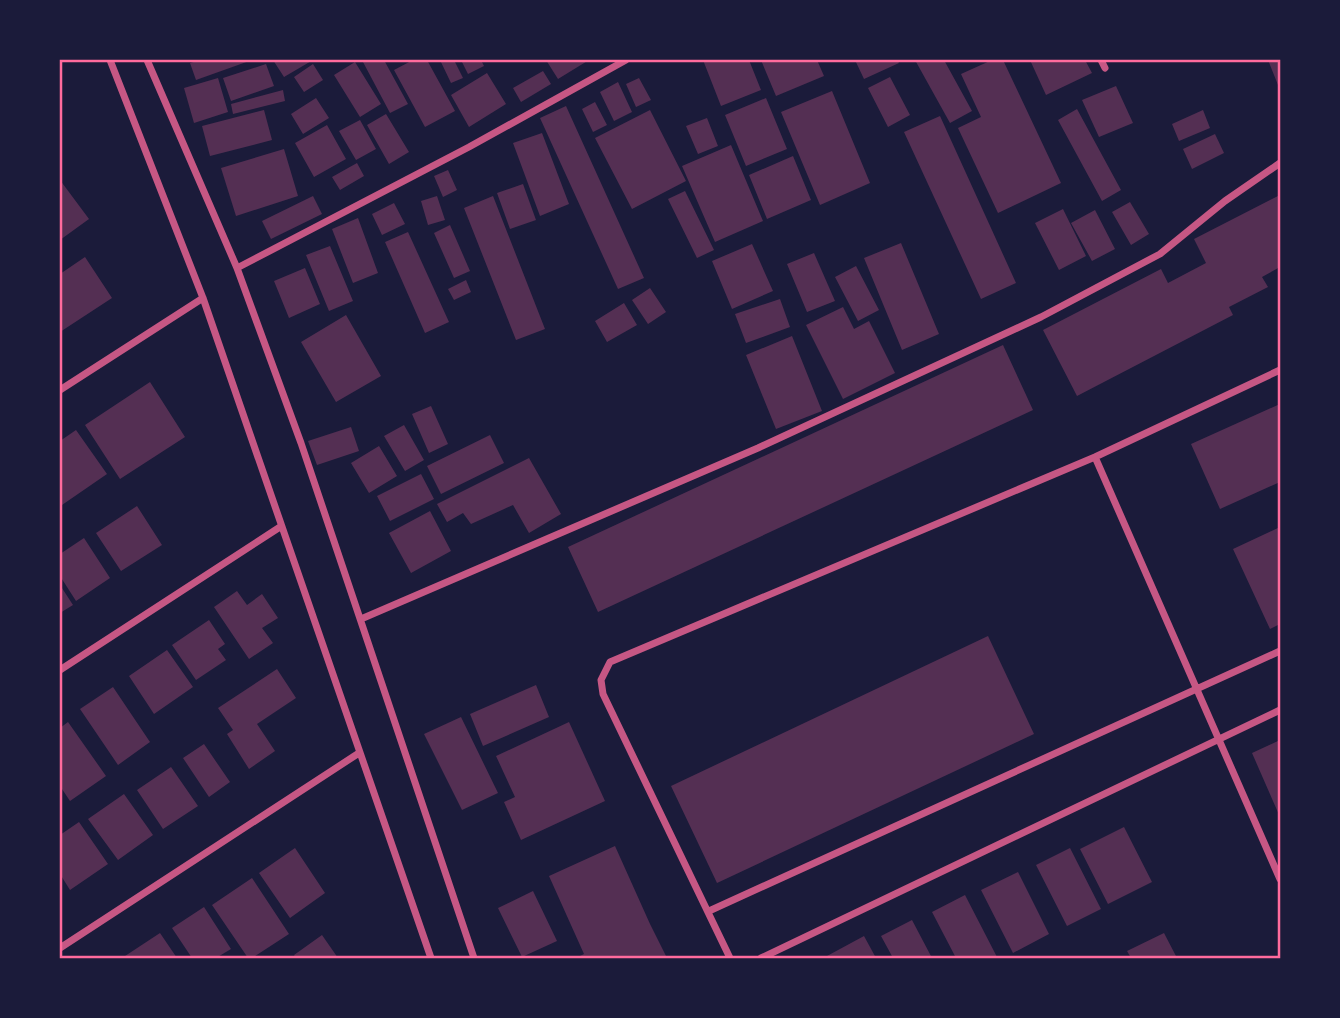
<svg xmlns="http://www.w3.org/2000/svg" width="1340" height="1018" viewBox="0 0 1340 1018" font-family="Raleway,sans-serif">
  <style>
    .building { fill: #542f53 }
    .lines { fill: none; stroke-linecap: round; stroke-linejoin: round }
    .minor { stroke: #c65784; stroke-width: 7 }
    .neatline { fill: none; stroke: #ff6b9d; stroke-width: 2.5 }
  </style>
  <rect width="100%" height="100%" fill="#1b1b3a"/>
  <path class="building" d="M200,60H252L196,80L190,63Z
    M273,60H313L284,77Z
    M367,60H384L408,104L390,113L363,62Z
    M413,60H427L455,111L425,127L394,70Z
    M440,60H454L463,78L451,83Z
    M461,60H481L484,66L468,74Z
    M546,60H589L558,79Z
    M703,60H749L761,90L721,106Z
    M761,60H817L824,76L776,96Z
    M855,60H897L899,63L864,79Z
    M915,60H944L972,111L950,123Z
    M992,60H1003L1061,183L998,213L958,128L981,117L961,74Z
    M1030,60H1085L1092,73L1046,95Z
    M1268,60H1280V90Z
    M355,62L381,104L360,117L334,75Z
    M266,64L274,86L231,101L223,78Z
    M313,64L323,80L304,92L294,77Z
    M543,71L551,84L521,102L513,88Z
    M487,73L506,104L469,127L451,95Z
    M890,77L910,115L888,127L868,88Z
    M218,78L228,112L194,123L184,88Z
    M639,78L651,100L636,107L626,84Z
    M618,82L632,112L614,121L600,92Z
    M1116,86L1133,123L1099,137L1082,100Z
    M283,90L285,101L233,114L231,104Z
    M832,91L870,183L820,205L781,112Z
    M316,98L329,118L303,134L291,114Z
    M766,98L787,149L746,166L725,115Z
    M595,102L607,125L593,132L582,109Z
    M566,106L644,278L618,289L540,118Z
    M1077,109L1121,190L1102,201L1058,120Z
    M264,110L272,140L210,156L202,126Z
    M650,110L686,181L632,209L595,138Z
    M1203,110L1210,128L1179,141L1172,124Z
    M386,114L409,152L389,164L367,125Z
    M940,116L1016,283L981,299L904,132Z
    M707,118L718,146L698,154L686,126Z
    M360,120L376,149L356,160L339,131Z
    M327,125L346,159L314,177L295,143Z
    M542,133L569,204L540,216L513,143Z
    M1215,134L1224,153L1192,169L1183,149Z
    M731,145L763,221L715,242L682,166Z
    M284,149L298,196L236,216L221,168Z
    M793,156L811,200L767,219L749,175Z
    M357,163L364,176L340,190L332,177Z
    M448,170L457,190L443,197L434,176Z
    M60,180L89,219L60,240Z
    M523,184L536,220L510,229L497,193Z
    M685,191L714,250L697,258L668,199Z
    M1280,195V267L1262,277L1268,287L1229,307L1233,315L1077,396L1043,330L1161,269L1168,283L1206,263L1194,239Z
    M313,196L322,214L271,239L262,221Z
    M437,196L445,220L428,225L421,201Z
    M493,196L545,329L516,340L464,208Z
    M1130,202L1149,234L1131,245L1112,212Z
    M394,203L405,224L382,235L372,214Z
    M1063,209L1086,256L1059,270L1035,223Z
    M1095,210L1115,249L1092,261L1071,223Z
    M358,218L378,273L353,283L332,229Z
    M450,225L470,271L454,278L434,233Z
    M408,232L449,322L425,333L385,242Z
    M901,243L939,334L902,350L864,258Z
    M752,244L773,291L732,309L712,261Z
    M330,246L353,301L329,311L306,255Z
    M814,253L835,301L807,312L787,264Z
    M85,257L112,298L60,332V274Z
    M856,266L879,310L858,321L835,277Z
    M305,268L320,304L289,318L274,281Z
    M466,280L471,292L454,300L448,289Z
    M650,288L666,312L648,324L632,300Z
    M780,299L790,327L746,343L735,314Z
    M624,303L637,325L607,342L595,321Z
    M843,307L854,329L869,321L895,373L843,399L806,325Z
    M346,315L381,376L336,402L301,342Z
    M792,336L822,411L776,429L746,355Z
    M1003,345L1033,410L598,612L568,547Z
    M150,382L185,437L120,479L85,425Z
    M1280,404V482L1220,509L1191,444Z
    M431,406L448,444L429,453L412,414Z
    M404,425L424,460L405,471L384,436Z
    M351,427L359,451L317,465L308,441Z
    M76,430L107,474L62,505L60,502V441Z
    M490,435L504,463L441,494L427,466Z
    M379,446L397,476L369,493L351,463Z
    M529,458L561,514L529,533L513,505L471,524L463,513L447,522L437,504Z
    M421,474L434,499L390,521L377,496Z
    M137,506L162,545L121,571L96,533Z
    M430,511L451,551L411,573L389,533Z
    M1280,527V624L1270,629L1233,549Z
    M84,538L110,578L76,601L60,576V554Z
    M60,585L73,605L60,613Z
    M237,591L247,605L262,594L278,618L262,628L273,643L249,659L214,607Z
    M209,620L225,644L218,649L226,660L196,680L172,645Z
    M988,636L1034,734L717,883L671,786Z
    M167,650L193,687L154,714L129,676Z
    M277,669L296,698L257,724L275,751L249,769L227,734L233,730L218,708Z
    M536,685L549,717L483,746L470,714Z
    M113,687L150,742L118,765L80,709Z
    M461,717L498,793L462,810L424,734Z
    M68,722L106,776L70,801L60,786V728Z
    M569,722L605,801L521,840L504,802L515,797L496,756Z
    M1280,740V817L1252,753Z
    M204,744L230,782L209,797L183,758Z
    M171,767L198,806L163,829L137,790Z
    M124,794L153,835L118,860L88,819Z
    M79,822L108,864L70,890L60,874V835Z
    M1124,827L1152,882L1108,904L1080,849Z
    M615,846L650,924L667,958H581L580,956L584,954L549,876Z
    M295,848L325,893L290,918L259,873Z
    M1070,848L1101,909L1067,926L1036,865Z
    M1018,872L1049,934L1013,953L981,890Z
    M252,878L289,934L252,958H248L212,905Z
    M533,891L557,941L522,957L498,908Z
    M965,895L997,957L995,958H956L932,912Z
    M204,907L231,949L216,958H192L172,928Z
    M912,920L932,958H893L881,936Z
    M160,933L177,958H122Z
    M1164,933L1177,958H1131L1127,951Z
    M322,935L338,958H296L294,955Z
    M864,936L876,958H829L827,956Z"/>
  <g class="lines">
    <path class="minor" d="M110,60L203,298L431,958
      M147,60L237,268L301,443L474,958
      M1101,60L1105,68
      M237,268L469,147L626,60
      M60,390L203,298
      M1095,457L1280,879
      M361,619L758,448L1041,317L1160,254L1225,201L1280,163
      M60,670L280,527
      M709,911L1280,651
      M60,948L359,753
      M730,958L603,694L601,680L610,662L1095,457L1280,370
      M761,958L1280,710"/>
  </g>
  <rect width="1340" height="1018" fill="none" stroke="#1b1b3a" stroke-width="122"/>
  <rect x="61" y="61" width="1218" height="896" class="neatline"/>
</svg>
